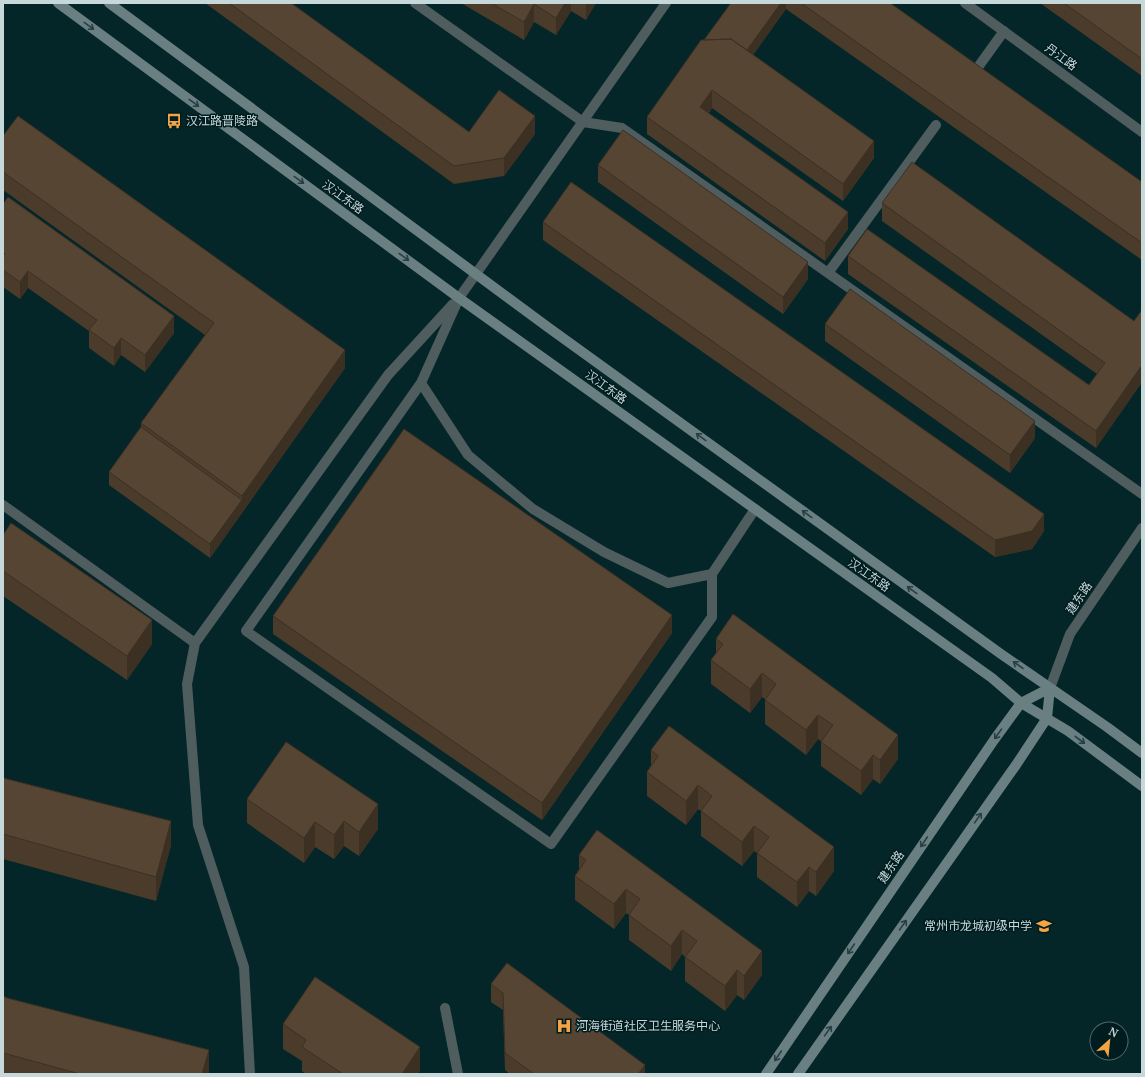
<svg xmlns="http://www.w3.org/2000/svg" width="1145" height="1077" viewBox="0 0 1145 1077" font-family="'Noto Serif','Noto Sans SC',serif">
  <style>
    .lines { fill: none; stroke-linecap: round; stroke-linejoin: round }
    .lane { stroke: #505d5f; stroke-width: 10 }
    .street { stroke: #505d5f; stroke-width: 10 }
    .secondary { stroke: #6a7f82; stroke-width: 10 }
    .wall { fill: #4a3b2b }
    .shaded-wall { fill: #3c3023 }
    .building { fill: #564532; stroke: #3c3023 }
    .oneway { stroke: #253f42 }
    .labels { text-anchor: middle; stroke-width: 3; stroke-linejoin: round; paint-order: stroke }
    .street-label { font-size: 12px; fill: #c7d8da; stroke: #001c1f }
    .poi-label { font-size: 12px; fill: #c7d8da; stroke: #001c1f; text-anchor: start }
  </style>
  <rect width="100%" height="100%" fill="#052629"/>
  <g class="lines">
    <path class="lane" d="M415,3L583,122L622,128L1142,494
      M976,70L1004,31
      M828,273L936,125
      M459,298L421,383L246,631L551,844L712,617V574L755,509
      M421,383L468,455L533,509L604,552L668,583L712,574
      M3,505L195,643
      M445,1008L458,1074
      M250,1074L244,967L198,825L187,684L195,643L388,375L453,304"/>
    <path class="street" d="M965,3L1142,132
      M459,298L666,3
      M1050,688L1070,634L1142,528"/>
    <path class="secondary" d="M58,3L459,298L992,678L1021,703L1068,731L1142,786
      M109,3L549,328L1001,654L1107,727L1142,753
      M766,1074L994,740L1021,703L1050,688
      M798,1074L1016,765L1047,718L1050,688"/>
  </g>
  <path class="wall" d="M205,3H291L469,132L535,134L504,176L454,184Z
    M461,3H596L586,20L571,11L556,35L534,22L524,40Z
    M731,3H890L1142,182V260L786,9L753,55L874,158L843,201L712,108L709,113L848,229L825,261L647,134V117L704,40Z
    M1040,3H1142V76Z
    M3,136L345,368L210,558L109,485V472L141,427V423L205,335L3,190Z
    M598,165L808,279L783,314L598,182Z
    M882,203L1134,321L1142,310V382L1096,448L848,274V256L1089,385L1097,374L882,221Z
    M3,204L174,333L145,372L121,355L114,366L89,348V331L28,288L20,299L3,287Z
    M543,222L1044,531L1032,549L995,557L543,240Z
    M825,324L1035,438L1010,473L825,341Z
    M3,535L152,644L127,680L3,596Z
    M273,616L672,633L542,820L273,634Z
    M716,639L898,759L880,784L873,779L861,795L821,766V741L818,739L806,755L765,724V699L762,697L750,713L711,684V660L716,653Z
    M651,750L834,871L816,896L809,891L797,907L757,877V853L754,851L742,866L701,836V811L698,809L686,825L647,796V772L651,765Z
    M3,778L171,845L156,901L3,859Z
    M247,799L378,829L359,856L344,846L334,859L315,847L304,863L247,823Z
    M579,855L762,975L744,1000L737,995L725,1011L685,981V957L682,954L671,971L629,940V915L626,913L614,929L575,900V876L579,869Z
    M491,984L645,1074H510L505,1070L503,1010L491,1002Z
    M3,996L7,998L209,1074H3Z
    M283,1024L420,1071L418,1074H306L302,1071V1061L283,1049Z"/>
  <path class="shaded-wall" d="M565,3H571V11L556,35V18Z
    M586,3H596L586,20Z
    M781,3H786V9L745,66V53Z
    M534,4V22L524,40V22Z
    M712,90V108L700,124V107Z
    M535,116V134L504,176V158Z
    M874,141V158L843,201V184Z
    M848,212V229L825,261V243Z
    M808,262V279L783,314V297Z
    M28,271V288L20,299V282Z
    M174,316V333L145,372V355Z
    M121,338V355L114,366V348Z
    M345,350V368L242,513V496Z
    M1142,365V382L1096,448V431Z
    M1035,421V438L1010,473V455Z
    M242,500V513L210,558V544Z
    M1044,514V531L1032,549L995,557V540Z
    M672,615V633L542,820V803Z
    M152,620V644L127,680V656Z
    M762,673V697L750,713V689Z
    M818,715V739L806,755V730Z
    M898,735V759L880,784V760Z
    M873,755V779L861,795V771Z
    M698,785V809L686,825V801Z
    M378,804V829L359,856V832Z
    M171,821V845L156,901V877Z
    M344,821V846L334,859V835Z
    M315,822V847L304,863V838Z
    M754,826V851L742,866V842Z
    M834,847V871L816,896V872Z
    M809,867V891L797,907V882Z
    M626,889V913L614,929V904Z
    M682,930V954L671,971V946Z
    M762,951V975L744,1000V976Z
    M737,970V995L725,1011V986Z
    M420,1047V1071L418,1074H402Z
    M209,1050V1074H202Z
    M645,1065V1074H638Z"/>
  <path class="building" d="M229,3H291L469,132L499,90L535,116L504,158L454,166Z
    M491,3H565L556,18L534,4L524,22Z
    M731,3H781L747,50L731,39L704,40Z
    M801,3H890L1142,182V243Z
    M1064,3H1142V59Z
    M731,39L874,141L843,184L712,90L700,107L848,212L825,243L647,117L701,40Z
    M18,116L345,350L242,496L141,423L214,323L3,172V136Z
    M623,130L808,262L783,297L598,165Z
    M912,162L1134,321L1142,310V365L1096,431L848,256L867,229L1089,385L1105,363L882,203Z
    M571,182L1044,514L1032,531L995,540L543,222Z
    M8,197L174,316L145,355L121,338L114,348L89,330L97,320L28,271L20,282L3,270V256L5,254L3,252V204Z
    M850,289L1035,421L1010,455L825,324Z
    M141,427L242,500L210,544L109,472Z
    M404,429L672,615L542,803L273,616Z
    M11,523L152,620L127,656L3,571V535Z
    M733,614L898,735L880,760L873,755L861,771L821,742L833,725L818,715L806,730L765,700L776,684L762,673L750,689L711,660L723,644L716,639Z
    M669,726L834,847L816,872L809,867L797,882L757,853L769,837L754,826L742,842L701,811L712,796L698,785L686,801L647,772L658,756L651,750Z
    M286,742L378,804L359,832L344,821L334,835L315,822L304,838L247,799Z
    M3,778L171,821L156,877L3,834Z
    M597,830L762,951L744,976L737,970L725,986L685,957L697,941L682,930L671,946L629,915L640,899L626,889L614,904L575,876L586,860L579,855Z
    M507,963L645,1065L638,1074H534L505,1053L503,993L491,984Z
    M315,977L420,1047L402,1074H343L302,1047L306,1040L283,1024Z
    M3,996L7,998L209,1050L202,1074H80L3,1053Z"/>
  <defs><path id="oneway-shaft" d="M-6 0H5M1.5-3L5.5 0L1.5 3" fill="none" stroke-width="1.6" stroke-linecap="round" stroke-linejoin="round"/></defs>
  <g class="oneway">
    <use href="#oneway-shaft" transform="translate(89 26) rotate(36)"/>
    <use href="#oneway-shaft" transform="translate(194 103) rotate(36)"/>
    <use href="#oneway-shaft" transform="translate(299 180) rotate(36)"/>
    <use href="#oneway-shaft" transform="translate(404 257) rotate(36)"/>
    <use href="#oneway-shaft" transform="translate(701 437) rotate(-144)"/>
    <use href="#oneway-shaft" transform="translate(807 514) rotate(-144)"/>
    <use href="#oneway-shaft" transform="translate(912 590) rotate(-144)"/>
    <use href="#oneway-shaft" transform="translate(1018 665) rotate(-145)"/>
    <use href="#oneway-shaft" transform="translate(998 734) rotate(126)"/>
    <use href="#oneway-shaft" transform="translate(1080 740) rotate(37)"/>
    <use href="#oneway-shaft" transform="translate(978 818) rotate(-55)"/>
    <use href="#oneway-shaft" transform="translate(924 842) rotate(124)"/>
    <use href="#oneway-shaft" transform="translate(903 925) rotate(-55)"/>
    <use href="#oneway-shaft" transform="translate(851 949) rotate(124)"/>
    <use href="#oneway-shaft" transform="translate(828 1031) rotate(-55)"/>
    <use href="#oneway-shaft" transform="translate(778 1056) rotate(124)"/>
  </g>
  <defs>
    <g id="bus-bare" transform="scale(1.2)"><path d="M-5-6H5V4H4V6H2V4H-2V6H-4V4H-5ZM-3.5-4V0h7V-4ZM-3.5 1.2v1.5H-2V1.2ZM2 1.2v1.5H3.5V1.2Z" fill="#f4a444" stroke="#001c1f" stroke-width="2.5" paint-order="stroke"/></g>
    <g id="school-bare" transform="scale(1.2)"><path d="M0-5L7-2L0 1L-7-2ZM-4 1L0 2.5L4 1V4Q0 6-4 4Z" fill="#f4a444" stroke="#001c1f" stroke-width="2.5" paint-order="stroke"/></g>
    <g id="hospital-bare" transform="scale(1.2)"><path d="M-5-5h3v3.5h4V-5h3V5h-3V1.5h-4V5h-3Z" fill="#f4a444" stroke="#001c1f" stroke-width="2.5" paint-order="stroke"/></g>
  </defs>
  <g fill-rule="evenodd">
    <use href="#bus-bare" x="174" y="121"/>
    <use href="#school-bare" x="1044" y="926"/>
    <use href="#hospital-bare" x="564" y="1026"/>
  </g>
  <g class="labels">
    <g class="street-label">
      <text transform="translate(1061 57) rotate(36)" y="4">丹江路</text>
      <text transform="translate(343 197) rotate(36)" y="4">汉江东路</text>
      <text transform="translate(606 387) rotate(36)" y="4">汉江东路</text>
      <text transform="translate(869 575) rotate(35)" y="4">汉江东路</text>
      <text transform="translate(1079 598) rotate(-56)" y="4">建东路</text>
      <text transform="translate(891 867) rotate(-56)" y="4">建东路</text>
    </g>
    <g class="poi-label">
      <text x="186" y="125">汉江路晋陵路</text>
      <text x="1032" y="930" text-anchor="end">常州市龙城初级中学</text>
      <text x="576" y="1030">河海街道社区卫生服务中心</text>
    </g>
  </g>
  <rect width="1145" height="1077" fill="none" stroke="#c7d8da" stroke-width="8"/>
  <g transform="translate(1109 1041) rotate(27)"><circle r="19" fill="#001c1f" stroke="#50676a"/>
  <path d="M0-3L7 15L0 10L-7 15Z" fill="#f4a444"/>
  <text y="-6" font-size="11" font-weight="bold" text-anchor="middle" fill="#c7d8da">N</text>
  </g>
</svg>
